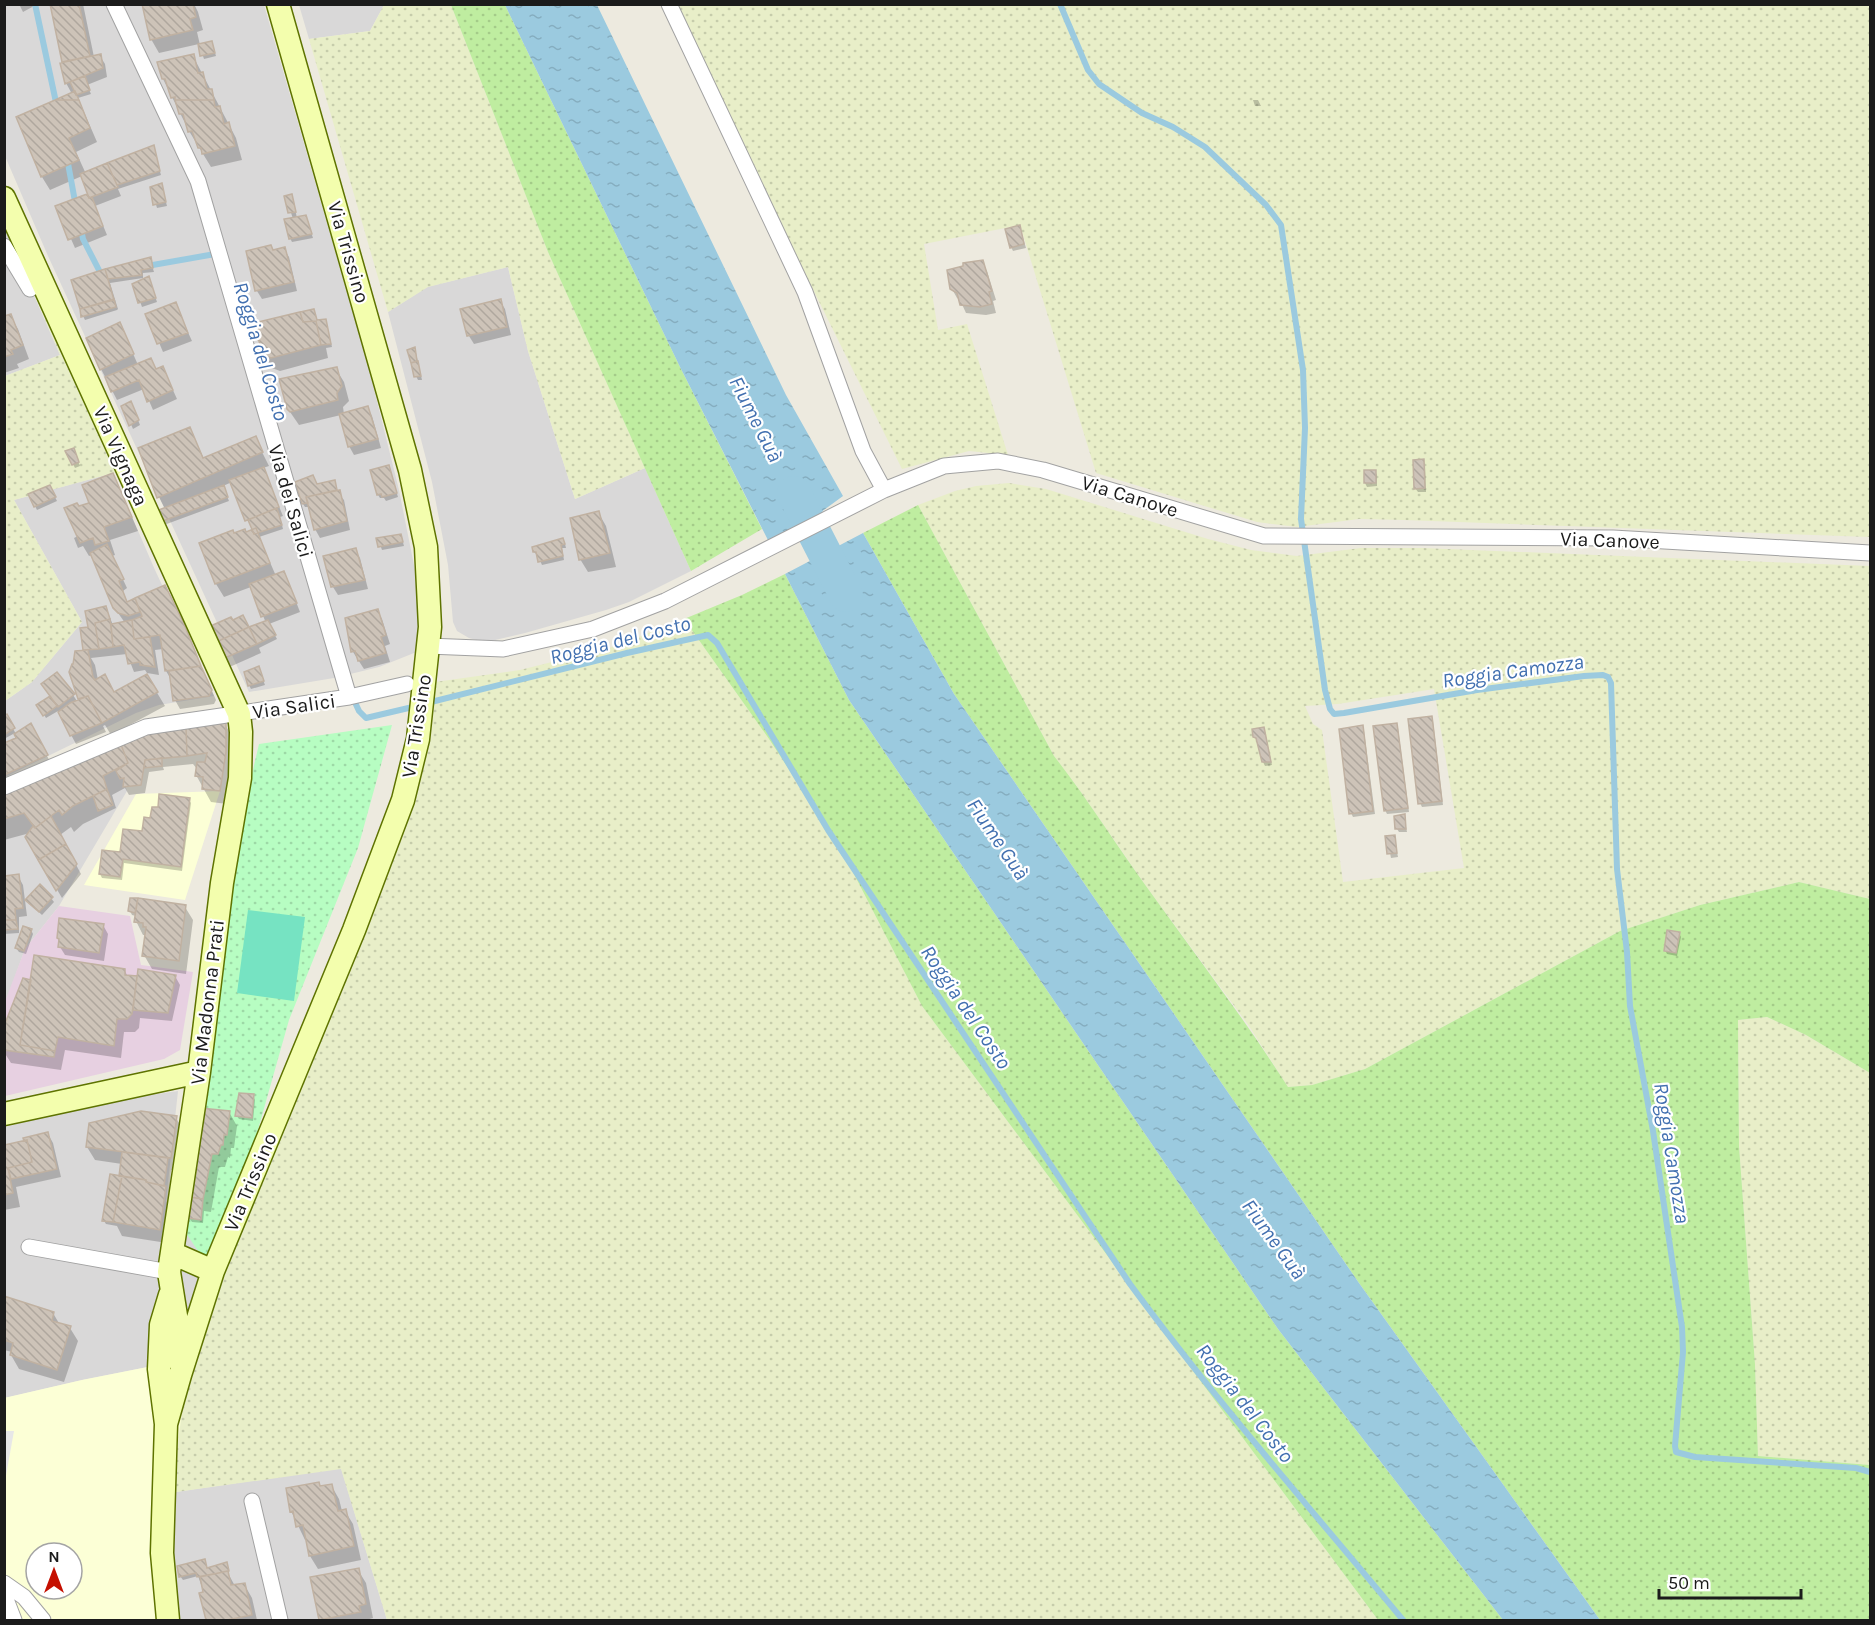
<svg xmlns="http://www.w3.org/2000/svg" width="1875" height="1625" viewBox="0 0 1875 1625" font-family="Karla,sans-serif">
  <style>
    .residential { fill: #d9d8d8 }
    .industrial { fill: #e7d0e1 }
    .education { fill: #fcffd6; fill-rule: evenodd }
    .farmland { fill: url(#farmland-dots); fill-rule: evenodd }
    .grass { fill: url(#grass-dots) }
    .park { fill: url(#park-dots) }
    .pitch { fill: #76e3c2 }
    .parking { fill: #e7e7e7 }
    .water { fill: url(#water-ripples) }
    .shadow { fill: #0003 }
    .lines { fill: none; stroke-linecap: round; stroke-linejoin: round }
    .stream { stroke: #9bcadf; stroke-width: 6 }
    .river { stroke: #9bcadf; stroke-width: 34 }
    .building { fill: url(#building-back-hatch); stroke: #c0b1a1; stroke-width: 1.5 }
    .street-casing { stroke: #a2a2a2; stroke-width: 17 }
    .secondary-casing { stroke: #5e7300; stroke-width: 25 }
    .street { stroke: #fff; stroke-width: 15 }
    .secondary { stroke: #f3fead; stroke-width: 22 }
    .labels { text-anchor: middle; stroke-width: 4.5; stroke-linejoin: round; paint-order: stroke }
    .street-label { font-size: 20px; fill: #1b1b1b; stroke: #fff }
    .water-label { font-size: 21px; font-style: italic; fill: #4270b0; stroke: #fff }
  </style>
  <defs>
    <pattern id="farmland-dots" width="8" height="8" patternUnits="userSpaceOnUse" patternTransform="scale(1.5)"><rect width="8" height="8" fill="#e8eec8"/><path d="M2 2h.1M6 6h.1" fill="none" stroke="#c6ccab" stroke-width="1.8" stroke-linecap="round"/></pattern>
    <pattern id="grass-dots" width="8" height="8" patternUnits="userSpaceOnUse" patternTransform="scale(1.5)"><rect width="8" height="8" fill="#bfeda0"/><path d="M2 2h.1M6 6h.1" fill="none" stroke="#a4cb89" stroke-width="1.8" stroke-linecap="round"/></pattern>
    <pattern id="park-dots" width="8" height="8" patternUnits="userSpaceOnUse" patternTransform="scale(1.5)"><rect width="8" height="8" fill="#b7fdc2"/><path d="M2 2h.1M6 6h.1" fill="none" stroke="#9dd8a6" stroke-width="1.8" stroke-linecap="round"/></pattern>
    <pattern id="water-ripples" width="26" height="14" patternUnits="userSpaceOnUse" patternTransform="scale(1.5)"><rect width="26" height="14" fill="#9bcadf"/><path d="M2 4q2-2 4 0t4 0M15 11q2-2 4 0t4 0" fill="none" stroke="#85adbf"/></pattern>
    <pattern id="building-back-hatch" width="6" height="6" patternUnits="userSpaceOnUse" patternTransform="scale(1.5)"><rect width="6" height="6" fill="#cdc3b8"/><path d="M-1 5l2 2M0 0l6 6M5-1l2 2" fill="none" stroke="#afa79e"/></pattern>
  </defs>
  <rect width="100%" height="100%" fill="#edeadf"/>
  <path class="residential" d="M4,5H264L368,365L399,490L415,570L420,654L414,653L379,667L334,678L249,692L48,256L5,156Z
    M299,5H384L370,31L309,39Z
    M4,227L60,355L5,376H4Z
    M508,267L528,351L575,499L645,468L691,571L629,602L606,610L525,633L491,641H480L469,638L457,631L453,622L448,565L432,482L388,312L427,287Z
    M113,473L155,570L214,696L159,705L136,713L5,777V701L32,682L82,622L14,500Z
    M115,754L127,791L59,906L25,949L5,1004V808Z
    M178,1091L166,1201L216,1278L193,1358L82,1380L5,1398V1127L109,1101Z
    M341,1468L387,1620H177L173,1599V1513L176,1492Z"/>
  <path class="industrial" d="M59,906L130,916L141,965L193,972L180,1050L164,1059L5,1096L4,1004L25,949Z"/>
  <path class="education" d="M220,791L185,900L84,885L136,794Z
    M193,1358L177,1449L173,1513V1599L177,1620H5L4,1398L82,1380ZM36,1553H72V1589H36Z"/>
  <path class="farmland" d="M384,5H451L548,252L645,468L575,499L528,351L508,267L428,287L388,312L309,39L370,31Z
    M672,5H1870V537L1404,520L1359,519L1297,527L1257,522L1096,473L1020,225L924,244L938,330L967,324L1008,455L969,451L902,469Z
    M29,282L117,472L14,500L82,622L32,682L5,701V376L60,355Z
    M1009,483L1046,489L1208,539L1251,550L1297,556L1361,548H1422L1870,566V899L1799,882L1700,905L1620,931L1365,1069L1312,1085L1288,1087L1249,1026L1146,886L1076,785L1054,756L918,505L955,491L976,486ZM1434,689L1464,868L1343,882L1322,730L1313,724L1305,706L1338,704Z
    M684,619L769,739L840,847L922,1006L1378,1620H387L341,1469L176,1492L177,1449L184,1397L193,1358L435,682L520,670L616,646Z
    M1767,1017L1806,1035L1870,1073V1465L1758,1456L1755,1364L1739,1146L1738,1020Z"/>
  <path class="grass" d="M451,5H505L681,369L762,529L691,571L548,252Z
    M918,505L1054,756C1087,798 1115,843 1146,886C1194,953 1244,1018 1288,1087L1312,1085L1365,1069L1620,931L1700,905L1799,882L1870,899V1073L1806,1035L1767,1017L1738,1020L1739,1146L1755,1364L1758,1456L1870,1465V1620H1600L1359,1283L954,694L863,533Z
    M785,574L849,700L1278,1329L1503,1620H1378L922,1006L840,847L769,739L684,619L742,595Z"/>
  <path class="park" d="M392,725L358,848L289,1020L216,1278L182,1227L233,856L259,744Z"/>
  <path class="pitch" d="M248,910L305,917L294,1001L237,993Z"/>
  <path class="parking" d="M5,1431H14L5,1481L4,1431Z"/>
  <path class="water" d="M505,5H597L786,395L843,496L772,548L681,369Z
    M863,533L954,694L1359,1283L1600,1620H1503L1278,1329L849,700L785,574Z"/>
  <path class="shadow" d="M19,4H34V6L23,12Z
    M51,4H83L94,57L100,56L105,64L107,77L87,85L91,94L78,98L97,142L76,152L86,174L153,147L161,175L118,189L121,196L95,206L107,235L75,248L57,207L89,195L82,176L50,190L42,177L18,118L72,94L66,83L62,64L65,63Z
    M147,4H194L198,12L203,30L197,32L200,45L212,43L216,56L204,59L199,44L159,53L151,39Z
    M193,56L236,138L242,160L211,167L189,131L163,79Z
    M1253,100H1258L1261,106H1255Z
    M161,184L167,206L157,208L151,188Z
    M292,196L297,218L307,220L313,238L292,242L290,238L293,219L286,197Z
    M1020,227L1026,248L1013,251L1011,247Z
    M284,249L289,257L297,291L262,299L257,291L247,252Z
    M150,259L154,272L143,273V278L110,283L118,309L117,310L85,320L83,316L105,271Z
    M982,262L987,271L996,300L993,301L996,313L986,315L966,313L960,300L957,298L952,289Z
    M150,281L157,302L142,307L134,285Z
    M500,301L505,309L511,335L474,344L469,336L462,310Z
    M175,304L192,341L163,352L147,314Z
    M10,316L18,329L29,359L17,364L19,368L4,373V318Z
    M317,321H325L327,325L332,347L326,348L328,358L280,371L272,368L262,347Z
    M124,333L138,365L156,371L163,368L177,399L153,410L144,389L117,400L101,369Z
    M414,349L416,353L422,380H418L416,376L409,351Z
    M336,369L344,382L349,401L343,407L344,414L367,407L372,416L381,448L354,455L349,446L341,415L299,425L288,409L280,380Z
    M123,406L133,407L140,425L133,429Z
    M190,429L204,459L255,438L269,466L263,468L283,516L280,517L283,529L259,537L276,576L288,581L300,612L269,624L277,639L259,648L261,653L225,669L220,661L232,622L249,629L266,623L251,587L224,597L216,584L201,544L253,531L232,482L223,486L229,501L164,525L161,522L165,509L159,497Z
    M67,452L75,454L80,466L75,468Z
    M1423,461L1425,465L1426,492H1418L1415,488Z
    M390,471L398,497L386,501L384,498H380L378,495Z
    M1375,471L1377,475V486L1367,487L1365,483Z
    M297,483L336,486L337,492L344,500L350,530L320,538L315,529L310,507H305L303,504Z
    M50,487L57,501L37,510L35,506Z
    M120,489L138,531L110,540L115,555L112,556L127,588L123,591L128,604L165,587L172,600L216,700L214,704L180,709L175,700L172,681L166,671L163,649L155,650L159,675L147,673L145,670L134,672L127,654L91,658L95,665L98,680L115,693L147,676L165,706L111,735L105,725L103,726L106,732L76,744L58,711L46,718L38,705L51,697L43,685L73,695L77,701L81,700L85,651L81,630L89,628L106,608L113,625L125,623L114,607L92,555L89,556L83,546L78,548L74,538L78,536V507Z
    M598,512L606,526L616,567L588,572L580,559Z
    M378,539H402L404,546L382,550Z
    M565,544L566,548H562L564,560L542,565L538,556L534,552Z
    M355,550L360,558L368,589L338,595L333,587Z
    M377,610L382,619L390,644L385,646L390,662L364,669L353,652L347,619Z
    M260,672L265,685L251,689L249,685Z
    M6,716L16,734L30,725L52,765L4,786V742L8,750L18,738L15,733L4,739V717Z
    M1431,717L1433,721L1443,805L1422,807L1420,803Z
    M225,724L232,737L227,804L211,802L196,775L197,769L193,764L163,767L164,770L149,772L145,793L129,795L125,788L112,795L116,808L83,824L74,832L71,827L60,835L81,874L62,898L26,837L30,833L4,840V795Z
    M1396,724L1398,728L1409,812L1387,814L1385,810Z
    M1362,727L1364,731L1375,814L1353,817L1351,813Z
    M1263,729L1265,732L1272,765L1265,766L1263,762L1253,730Z
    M189,800L191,803L182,871L124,863L122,880L102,878L100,874L143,833L152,820Z
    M1404,816L1407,832H1399L1397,829Z
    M1394,837L1398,857L1391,858L1387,838Z
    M18,876L23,885L27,916L19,917V933L4,934V891H7Z
    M51,898L54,902L42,915L26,900Z
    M137,900L185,907L193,920L186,974L152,969L144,955L147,935H143L136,921V916L132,915L130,911Z
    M103,925L108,934L104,961L65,955L60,947L58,938Z
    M31,930L33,934L26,954L19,952L16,948Z
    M1679,933L1681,937L1677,956L1667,954L1665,950Z
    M125,971L128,977L136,978L138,981L175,976L180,985L172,1021L140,1018L139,1028L135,1032H124L121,1058L65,1050L61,1070L11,1063L4,1052V1039L32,981Z
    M253,1096L255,1100L253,1121L239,1119L237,1116Z
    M229,1112L237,1126L234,1148H231L230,1158L228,1157L225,1167H219L211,1212L204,1211L203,1223L192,1222L189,1218L191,1199Z
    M176,1118L184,1131L179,1171L171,1170L169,1193L173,1201L167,1243L122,1236L117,1226L106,1224L104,1221L120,1177L122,1164L95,1160L87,1147Z
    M48,1134L53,1143L61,1177L16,1187L20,1207L4,1210V1147Z
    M4,1298L53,1313L60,1325L70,1328L78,1341L64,1382L19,1369L11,1355L12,1352L4,1350Z
    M331,1485L339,1499L342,1511H345L353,1524L361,1560L318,1569L310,1556L307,1539L305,1540L291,1511L321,1488Z
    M226,1564L229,1575L235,1586L244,1584L252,1598L257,1620H208L201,1594L204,1593L198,1576L183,1580L180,1576Z
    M358,1570L366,1583L373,1618L366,1620H320L312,1579Z"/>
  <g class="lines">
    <path class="stream" d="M35,4L57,107
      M1060,4L1088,70L1099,84L1142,113L1173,127L1205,147L1266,205L1281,225L1303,370L1305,428L1301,519L1325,690L1330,709L1334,714L1344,713L1477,690L1584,676L1603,675L1608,677L1611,683L1617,869L1627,952L1630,1006L1653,1131L1682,1327L1683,1352L1675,1446L1676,1452L1695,1457L1856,1468L1870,1472
      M67,158L76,207
      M81,229L83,239L102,276
      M147,266L215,254L216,259
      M353,698L359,711L366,718L417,706
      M427,703L627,653L708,635L717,643L828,830L1130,1284C1216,1401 1311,1509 1403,1620"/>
    <path class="river" d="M794,493L846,595"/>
  </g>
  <path class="building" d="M50,4H79L90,56L62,62Z
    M142,4H193L196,17L190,19L193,30L150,40Z
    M212,41L215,53L200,56L198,44Z
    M101,54L103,68L65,84L60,63Z
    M194,54L198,73L203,72L207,89H212L214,100H175V97L171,98L165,79H162L157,62Z
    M85,76L90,90L76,95L70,82Z
    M75,91L79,100H55Z
    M55,100H79L90,128L69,138L79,160L41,177L16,117Z
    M175,100H214L215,107L220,106L224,124L229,122L235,146L202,154L201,148H198L192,131L188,132L183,114H179Z
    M154,145L160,171L117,185L107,163Z
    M107,163L118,187L89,198L80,174Z
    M162,183L166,202L153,205L150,187Z
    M87,194L89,198L92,197L103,226L68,240L55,206Z
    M292,194L296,212L288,213L284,196Z
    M306,215L312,234L289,239L284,219Z
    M1020,225L1024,244L1010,248L1005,229Z
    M271,245L273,250L285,247L294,282L255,291L246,251Z
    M151,257L153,268L141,270L142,275L108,279L105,269Z
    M983,260L992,291L989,292L992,304L980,307L960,305L957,293L950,289L947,270L963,266V263Z
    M105,269L114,300L80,309L71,280Z
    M149,276L156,298L138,303L132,284Z
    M114,299L116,307L81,317L80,309Z
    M501,299L507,327L467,336L460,309Z
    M176,302L188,333L157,344L145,314Z
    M314,309L317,320L326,319L331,344L321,345L316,321L303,322L300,312Z
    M300,312L303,322L316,321L321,345L271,358L263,355L259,341L255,337L254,323Z
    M11,314L23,345L11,350L13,354L4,357V316Z
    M120,322L134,354L100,370L86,338Z
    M415,347L417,361L411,363L407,350Z
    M151,358L156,369L163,366L173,390L147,402L139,380L111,392L105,377Z
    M418,361L421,376L414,377L411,363Z
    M337,367L342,386L337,393L338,400L290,412L287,409L279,379Z
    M131,401L139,420L129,426L121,406Z
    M368,406L378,439L348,447L339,414Z
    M190,427L203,458L256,436L263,452L157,498L138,448Z
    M74,448L79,462L72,465L65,451Z
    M1424,459L1425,488L1414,489L1413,460Z
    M389,465L397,493L382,497L381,494L377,495L370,470Z
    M264,467L279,507L245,521L229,480Z
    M1364,470H1376V483H1364Z
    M113,473L132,517L104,527L109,541L95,545L93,538L80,543L64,508L77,503L79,506L89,503L82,485Z
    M313,475L317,484L335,480L337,490L306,497L308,503L302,504L295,482Z
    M50,485L56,497L34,507L28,494Z
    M224,485L228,497L160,522L156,511Z
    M340,490L347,521L314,530L306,497Z
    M277,508L282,525L254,534L248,520Z
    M599,511L610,553L579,560L570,518Z
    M256,528L270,563L215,584L199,543L233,530L234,533L245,529L246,532Z
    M401,534L403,542L378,547L376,538Z
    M563,538L565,544L561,545L563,556L538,562L536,552H533L532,547Z
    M107,544L124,579L119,581L127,602L135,598L140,612L128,616L118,613L113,608L90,553Z
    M356,548L365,580L331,587L323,556Z
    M284,571L297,603L261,617L249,584Z
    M165,585L184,624L201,666L165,671L160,635L134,639L132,620L142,616L135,598Z
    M106,606L110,619L95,623L99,649L83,650L80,628L88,627L85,611Z
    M378,609L386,635L381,637L386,653L358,661L355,651L351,652L345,618Z
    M243,615L249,627L212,644L206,628L231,617L233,620Z
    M110,619L113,647L99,649L95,623Z
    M132,620L134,639L150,637L155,667L140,665V662L128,664L124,645L113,647L111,624Z
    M268,620L276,635L257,644L249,627Z
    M249,627L257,644L218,661L212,644Z
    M88,650L93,677L95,680L105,674L114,692L147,674L158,692L102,723L88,696L78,699L69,672L72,664H73L75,651Z
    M201,666L212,690L209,696L173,701L169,671Z
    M259,666L264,681L248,686L244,672Z
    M57,672L75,694L58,707L41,684Z
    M50,696L57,706L43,716L36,705Z
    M88,696L102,723L70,736L58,712L70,703Z
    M7,714L15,728L4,735V716Z
    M1432,716L1442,801L1418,804L1408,719Z
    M31,723L48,755L4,775V743L16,738L14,734Z
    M226,723V752L220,791L202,789L203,777L195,776L197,762H205L207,753L187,756L186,728Z
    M1397,723L1408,808L1384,811L1373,726Z
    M1363,725L1373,811L1349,814L1339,729Z
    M1264,727L1271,762H1262L1256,738L1253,737L1252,729Z
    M186,728L187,756L145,760L141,785L123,787L124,778L120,779L116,771L128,763L120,742L140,733Z
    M120,742L128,763L103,776L107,789L73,806L62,815L59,810L35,828L24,813L4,819V792Z
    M162,758V766L144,768L145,760Z
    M107,789L113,805L98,811L93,796Z
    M159,794L190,798L181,867L123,859L120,877L99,874L102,850L120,852L123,829L142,831L144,817L150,818L152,807H158Z
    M1405,814L1406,829H1395L1394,816Z
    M51,816L66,844L38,860L25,837L33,826L35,828Z
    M1395,835L1397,853L1387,854L1385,836Z
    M66,844L77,864L56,891L38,860Z
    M19,874L23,908L15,909L16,920H4L5,876Z
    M40,884L53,897L39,912L25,900Z
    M130,898H138L135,913L128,911Z
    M138,898L186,905L179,961L142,956L146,927H143V923L134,922Z
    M59,918L104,924L99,953L58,947L59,939L57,938Z
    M4,920H16L18,929L4,930Z
    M23,926L32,929L24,951L15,948Z
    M1667,930L1680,932L1676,953L1664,951Z
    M34,955L125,969V975L137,976L132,1014L127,1019H117L114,1046L58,1037L55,1051L20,1045Z
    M138,969L176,975L168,1013L133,1010Z
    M23,978L31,980L20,1045L55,1051L54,1057L4,1050V1026Z
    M239,1093L254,1094L252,1118L235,1116Z
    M200,1108L230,1111L227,1135H224L223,1145H221L218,1154H212L203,1199L189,1197Z
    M141,1111L177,1116L171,1158L86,1147L89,1123Z
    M48,1132L57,1169L11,1179L8,1168L32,1162L27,1140L24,1141L23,1138Z
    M27,1140L32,1162L8,1168L13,1193L4,1195V1145Z
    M122,1152L168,1158L164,1186L146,1182V1180L119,1176Z
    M110,1174L122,1176L113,1222L102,1221Z
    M122,1176L146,1180V1182L166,1186L160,1230L113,1222Z
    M190,1197L203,1199L201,1220L188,1218Z
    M4,1296L54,1312L52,1321L71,1326L57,1370L10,1355L13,1343L4,1340Z
    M319,1482L320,1486L332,1484L338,1511L346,1509L354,1546L309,1556L303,1525L296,1527L293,1511L290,1512L286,1488Z
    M205,1559L207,1568L227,1562L229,1571L197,1577L196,1573L179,1577L177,1566Z
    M359,1568L366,1604L359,1606L361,1612L319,1620L310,1577Z
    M228,1571L231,1585L245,1583L252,1615L227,1620H206L199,1593L203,1592L200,1577Z"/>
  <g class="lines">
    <g class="street-casing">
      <path id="street" d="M114,4L198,181L349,697
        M669,4L805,292L863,451L884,490
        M4,246L30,289L42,281
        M428,646L503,649L593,629L665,601L884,490L944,466L998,461L1043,470L1264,536L1613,538L1870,553
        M4,787L146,727L349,697L407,684
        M29,1247L169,1272
        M252,1501L280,1620
        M4,1583L24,1597L43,1620
        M4,1594L14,1620"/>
    </g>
    <g class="secondary-casing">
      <path id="secondary" d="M4,198L239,714L241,732L240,778L222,883L199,1072L169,1272L177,1322L179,1361
        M4,1114L199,1072
        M172,1253L213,1271
        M166,1424L180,1375L213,1271L354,930L403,800L418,739L430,627L426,547L410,470L278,4
        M168,1620L162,1553L166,1424L159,1369L161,1325L170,1295"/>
    </g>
    <use href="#street" class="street"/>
    <use href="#secondary" class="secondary"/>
  </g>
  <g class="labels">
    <g class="street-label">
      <text transform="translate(349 252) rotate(74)" y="7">Via Trissino</text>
      <text transform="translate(121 456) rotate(66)" y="7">Via Vignaga</text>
      <text transform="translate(1130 496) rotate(17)" y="7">Via Canove</text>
      <text transform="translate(291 501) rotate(74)" y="7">Via dei Salici</text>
      <text transform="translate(1610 540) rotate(2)" y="7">Via Canove</text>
      <text transform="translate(294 706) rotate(-8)" y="7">Via Salici</text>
      <text transform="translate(416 726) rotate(-81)" y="7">Via Trissino</text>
      <text transform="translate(207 1002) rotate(-83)" y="7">Via Madonna Prati</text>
      <text transform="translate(250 1182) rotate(-67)" y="7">Via Trissino</text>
    </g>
    <g class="water-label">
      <text transform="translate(261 351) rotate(73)" y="7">Roggia del Costo</text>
      <text transform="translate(756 419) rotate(63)" y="7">Fiume Guà</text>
      <text transform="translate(620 640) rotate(-14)" y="7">Roggia del Costo</text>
      <text transform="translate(1513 671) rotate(-8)" y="7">Roggia Camozza</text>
      <text transform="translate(998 839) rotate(56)" y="7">Fiume Guà</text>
      <text transform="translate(966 1007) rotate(56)" y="7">Roggia del Costo</text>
      <text transform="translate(1672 1153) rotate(81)" y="7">Roggia Camozza</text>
      <text transform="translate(1274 1239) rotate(54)" y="7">Fiume Guà</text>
      <text transform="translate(1245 1403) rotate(52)" y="7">Roggia del Costo</text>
    </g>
  </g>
  <rect width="1875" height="1625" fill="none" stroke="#1b1b1b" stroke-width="12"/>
  <g transform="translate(54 1571)"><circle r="28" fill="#ffffff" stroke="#a4a4a4" stroke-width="1.5"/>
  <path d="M0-4.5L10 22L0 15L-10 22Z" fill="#c51000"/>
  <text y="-9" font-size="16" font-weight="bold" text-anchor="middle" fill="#1b1b1b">N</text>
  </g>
  <path d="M1659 1589v9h142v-9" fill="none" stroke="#1b1b1b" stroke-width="3"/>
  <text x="1668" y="1589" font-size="18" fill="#1b1b1b" stroke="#ffffff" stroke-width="4.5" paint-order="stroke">50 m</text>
</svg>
